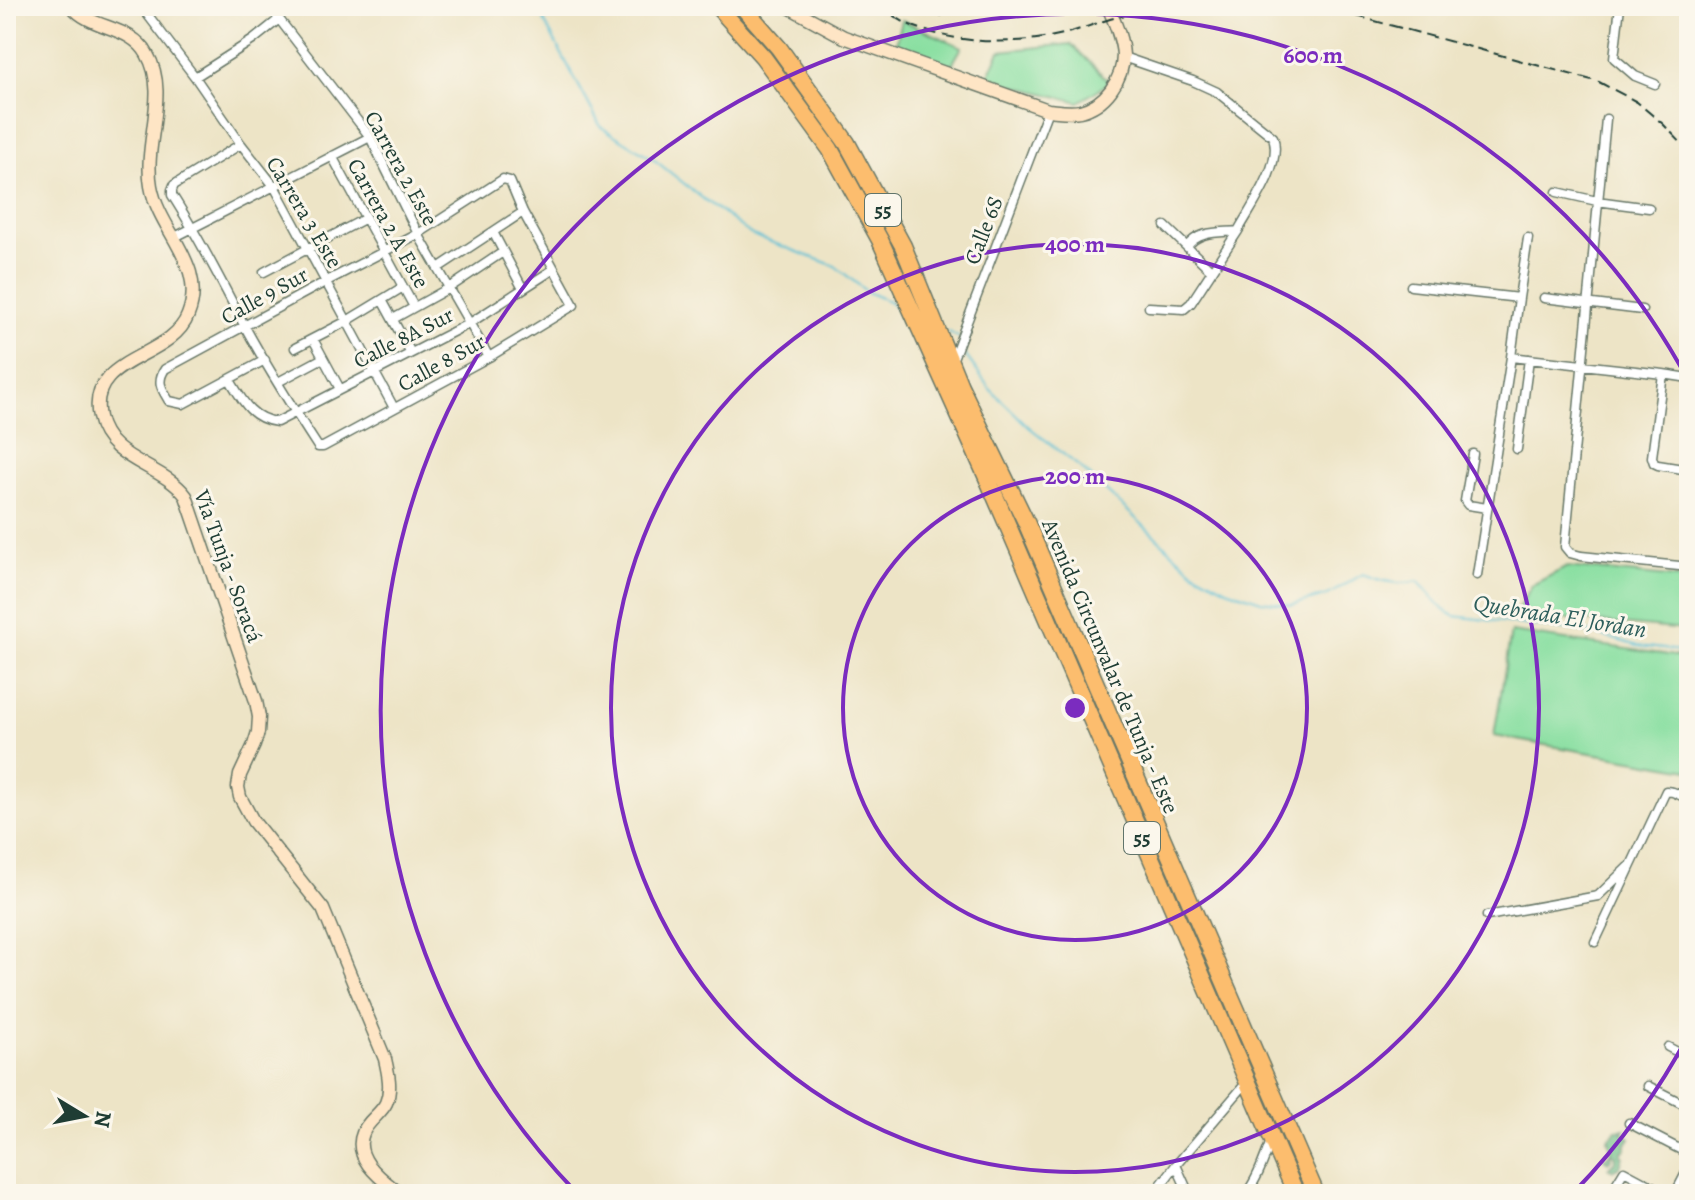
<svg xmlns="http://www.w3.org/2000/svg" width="1695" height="1200" viewBox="0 0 1695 1200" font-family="Alegreya,serif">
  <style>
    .green { fill: #89dfa1; stroke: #548e6a; stroke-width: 2 }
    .forest { fill: #6ebe87; stroke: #467e5e; stroke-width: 2 }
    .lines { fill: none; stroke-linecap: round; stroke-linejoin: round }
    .stream { stroke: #58bfd5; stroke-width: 2 }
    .street-casing { stroke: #677767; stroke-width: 11 }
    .secondary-casing { stroke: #677767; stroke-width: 15 }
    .highway-casing { stroke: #677767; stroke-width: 19 }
    .street { stroke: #fff; stroke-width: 8 }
    .secondary { stroke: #fee5c5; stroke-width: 12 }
    .highway { stroke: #fcbd6e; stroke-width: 16 }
    .rail { stroke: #1f3d34; stroke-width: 2; stroke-dasharray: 12 6; stroke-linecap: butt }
    .ring { fill: none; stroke: #7b2cbf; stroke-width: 4 }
    .labels { text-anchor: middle; stroke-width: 6; stroke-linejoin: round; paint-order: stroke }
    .shield { fill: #fbf7ec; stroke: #61756b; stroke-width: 2 }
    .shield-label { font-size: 20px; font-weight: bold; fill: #1f3d34 }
    .street-label { font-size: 22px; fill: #1f3d34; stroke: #fbf7ec }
    .water-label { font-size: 24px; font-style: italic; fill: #2d5e5c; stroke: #fbf7ec }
    .centre { fill: #7b2cbf; stroke: #fbf7ec; stroke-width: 4 }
    .ring-label { font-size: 24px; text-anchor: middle; font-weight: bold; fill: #7b2cbf; stroke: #fbf7ec; stroke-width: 6; stroke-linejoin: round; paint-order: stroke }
  </style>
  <rect width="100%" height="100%" fill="#fbf7ec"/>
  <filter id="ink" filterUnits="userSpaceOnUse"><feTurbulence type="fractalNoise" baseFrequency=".0125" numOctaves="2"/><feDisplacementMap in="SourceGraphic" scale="16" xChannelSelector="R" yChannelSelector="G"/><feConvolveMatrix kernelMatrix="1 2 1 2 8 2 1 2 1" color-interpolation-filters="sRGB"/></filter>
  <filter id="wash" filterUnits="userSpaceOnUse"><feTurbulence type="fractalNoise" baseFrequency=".006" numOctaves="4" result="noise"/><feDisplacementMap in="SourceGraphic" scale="32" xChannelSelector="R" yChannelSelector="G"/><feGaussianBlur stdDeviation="1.8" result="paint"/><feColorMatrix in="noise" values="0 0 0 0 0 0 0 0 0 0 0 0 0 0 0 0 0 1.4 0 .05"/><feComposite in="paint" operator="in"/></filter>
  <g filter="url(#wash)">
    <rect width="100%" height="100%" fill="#ede4c6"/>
    <path class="green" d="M902,20L962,47L950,68L895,49Z
      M1071,44L1110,82L1079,102L987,79L1000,51Z
      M1567,567L1689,579V598L1684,630L1515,614L1532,585Z
      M1511,632L1689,658V770L1494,736Z"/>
    <path class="forest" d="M1625,1129L1622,1132L1630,1138L1626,1144V1148L1621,1153L1623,1156L1620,1166L1612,1170L1608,1168L1615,1161L1616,1156L1613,1154L1610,1155L1611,1159L1608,1162L1604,1159L1612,1151L1608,1139L1617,1130Z"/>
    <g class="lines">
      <path class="stream" d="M547,6L544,21L601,127L652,158L706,201L752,235L835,266L867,292L891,302L907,322
        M949,332L958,337
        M963,345L966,356L990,389L1029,427L1081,468L1193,571L1227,589L1261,601L1292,605L1328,595L1363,574C1382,581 1398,586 1418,581L1444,610L1454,616L1592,633L1638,646L1689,652"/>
    </g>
  </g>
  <g filter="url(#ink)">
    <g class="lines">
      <g class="street-casing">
        <path id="street" d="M141,6L195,77L241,144L274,186L394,408
          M269,6L370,137L418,234L489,357
          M1620,6L1614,58L1635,76L1655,84
          M1120,8L1127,6
          M941,11L944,6
          M1123,57L1193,81L1217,92L1273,137C1283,164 1251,207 1238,231C1220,233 1198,230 1187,247
          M195,77L253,40L278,20
          M1606,119L1565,547L1570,553L1581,556L1689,567
          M241,144L174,185L172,190V195C199,237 221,281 244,325C267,367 292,407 318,447H323L489,357L574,305L523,212L510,181L503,179L418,234L325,282L165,369C156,382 162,389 169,401L183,404L265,360
          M332,156L414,307
          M1557,192L1597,201L1649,208
          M1165,226L1212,271
          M493,232L523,289
          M173,238L370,137
          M438,268L523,212
          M264,272L366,218
          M1411,286L1519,298L1511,357L1663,374
          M1519,298L1528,238
          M1544,298L1642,310
          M382,300L411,353
          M1149,307L1184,309L1191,303L1238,231
          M393,319L449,288L503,252
          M313,339L340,389
          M295,348L347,321L403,287
          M952,361L1048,110
          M1689,378L1663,374L1652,457L1654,463L1658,465L1689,470
          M230,380C242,400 251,419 277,422L470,323L554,269
          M278,382L323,358
          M1517,449L1529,359
          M1473,454L1465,501L1468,505L1487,508
          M1477,575L1511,357
          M1487,916L1598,896L1628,867
          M1595,942L1666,791L1673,792L1689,799
          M1668,1047L1689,1058
          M1648,1086L1689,1107
          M1629,1123L1689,1154
          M1176,1165L1189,1194
          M1154,1194L1176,1165L1247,1082
          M1246,1194C1258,1178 1264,1159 1271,1141
          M1610,1194L1624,1171L1667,1194
          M1675,1194L1689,1167"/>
      </g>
      <g class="secondary-casing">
        <path id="secondary" d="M72,6C91,30 131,25 147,54C170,93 143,143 151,186C159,232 208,265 188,315C171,360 86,356 99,417C108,461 162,464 186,496L256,701L259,717L258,732L254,745L240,775L238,787L240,797L253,821L323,909L385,1059C388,1072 392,1089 386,1103C381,1114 367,1121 363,1133C352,1159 383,1180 400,1194
          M787,6L844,37L1048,110C1059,111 1070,113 1080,111C1105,105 1123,80 1123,55C1122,38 1114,21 1108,6"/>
      </g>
      <g class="highway-casing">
        <path id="highway" d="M717,6L763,57L830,149L880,240L989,482L1296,1194
          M742,6L779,48L847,143L903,246L960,386L1026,522L1316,1194"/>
      </g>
      <use href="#street" class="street"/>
      <use href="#secondary" class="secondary"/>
      <use href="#highway" class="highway"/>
      <path class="rail" d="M878,6C888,12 899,20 910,25C956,44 1014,46 1063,34C1079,30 1094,24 1110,19C1128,14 1146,10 1164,6
        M1320,6L1599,82L1637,102L1663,124L1689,151"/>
    </g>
  </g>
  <g class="ring">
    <circle cx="1075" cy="708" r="232"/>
    <circle cx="1075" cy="708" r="464"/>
    <path d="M1689 1034A695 695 0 0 1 1575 1191M575 1191A695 695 0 1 1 1689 382"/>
  </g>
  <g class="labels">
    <g class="shield">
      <rect x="865" y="194" width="36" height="32" rx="6"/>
      <rect x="1124" y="822" width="36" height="32" rx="6"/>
    </g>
    <g class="shield-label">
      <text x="883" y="217">55</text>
      <text x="1142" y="845">55</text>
    </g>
    <g class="street-label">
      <text transform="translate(402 168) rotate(61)" y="8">Carrera 2 Este</text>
      <text transform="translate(305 212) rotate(59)" y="8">Carrera 3 Este</text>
      <text transform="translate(389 223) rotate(61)" y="8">Carrera 2 A Este</text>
      <text transform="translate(983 230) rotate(-69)" y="8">Calle 6S</text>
      <text transform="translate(264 295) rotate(-29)" y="8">Calle 9 Sur</text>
      <text transform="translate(403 337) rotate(-27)" y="8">Calle 8A Sur</text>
      <text transform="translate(441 362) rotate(-29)" y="8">Calle 8 Sur</text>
      <text transform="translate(229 566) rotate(70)" y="8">Vía Tunja - Soracá</text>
      <text transform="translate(1111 666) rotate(67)" y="8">Avenida Circunvalar de Tunja - Este</text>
    </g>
    <g class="water-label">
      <text transform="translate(1560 616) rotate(9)" y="8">Quebrada El Jordan</text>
    </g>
  </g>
  <circle cx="1075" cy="708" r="12" class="centre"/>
  <g class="ring-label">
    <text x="1313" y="63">600 m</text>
    <text x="1075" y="252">400 m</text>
    <text x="1075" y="484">200 m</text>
  </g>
  <rect width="1695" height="1200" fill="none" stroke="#fbf7ec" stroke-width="32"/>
  <g transform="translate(84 1116) rotate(100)" stroke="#fbf7ec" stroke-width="6" paint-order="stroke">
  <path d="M0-6L14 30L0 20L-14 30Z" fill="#1f3d34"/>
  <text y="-12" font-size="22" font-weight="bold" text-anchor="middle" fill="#1f3d34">N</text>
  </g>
</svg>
